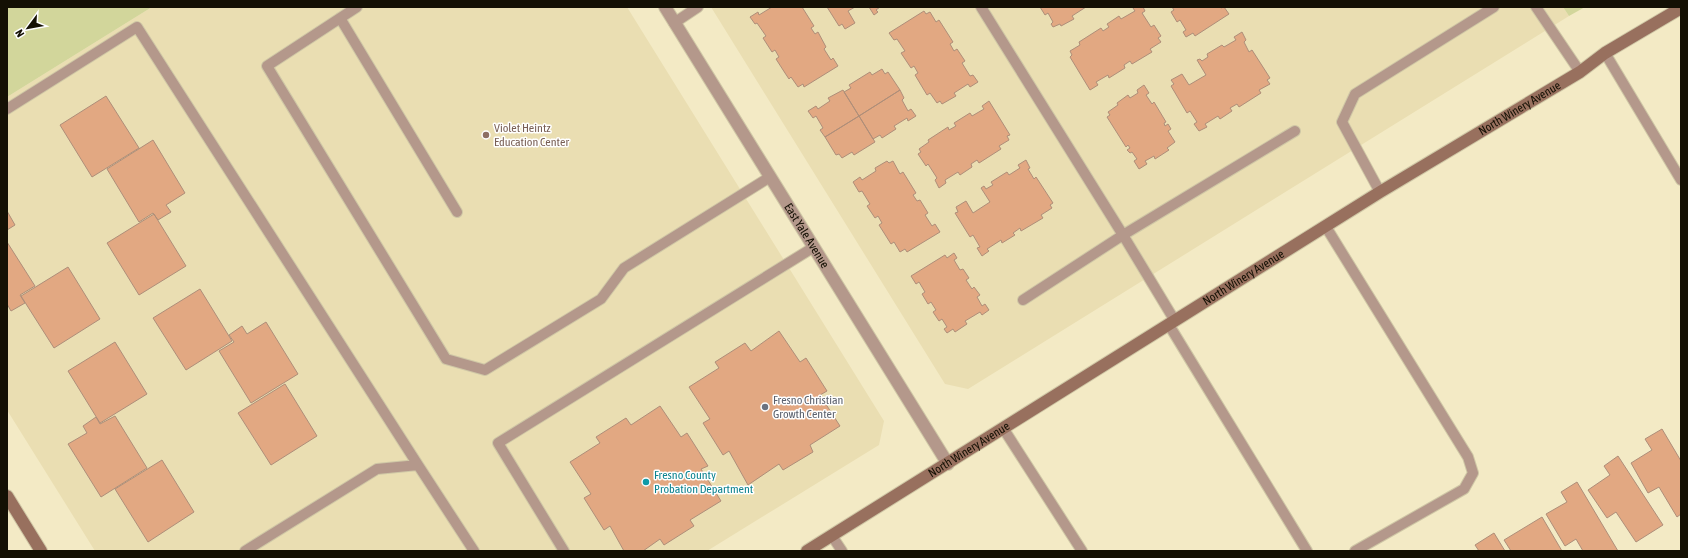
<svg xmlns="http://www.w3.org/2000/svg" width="1688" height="558" viewBox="0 0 1688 558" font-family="'Asap Condensed',sans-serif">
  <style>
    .built { fill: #eadeb2 }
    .green { fill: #d2d69b }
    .building { fill: #e2a882; stroke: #ae8e79 }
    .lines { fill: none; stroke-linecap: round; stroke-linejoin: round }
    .lane-casing { stroke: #cfc7a6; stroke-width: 12 }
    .street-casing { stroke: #cfc7a6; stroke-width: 14 }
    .secondary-casing { stroke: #cfc7a6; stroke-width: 14 }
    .lane { stroke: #b4988b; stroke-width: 10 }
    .street { stroke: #b4988b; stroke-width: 12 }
    .secondary { stroke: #98705e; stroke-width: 12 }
    .education-dot { fill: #8d6e63; stroke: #fff; stroke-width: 1.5 }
    .worship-dot { fill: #6b7280; stroke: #fff; stroke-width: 1.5 }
    .culture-dot { fill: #0f9aa8; stroke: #fff; stroke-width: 1.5 }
    .labels { text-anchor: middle; stroke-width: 3; stroke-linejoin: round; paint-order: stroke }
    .street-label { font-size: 12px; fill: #141004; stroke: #fff }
    .education-label { font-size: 12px; fill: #785e54; stroke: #fff; text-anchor: start }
    .worship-label { font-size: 12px; fill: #5b616d; stroke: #fff; text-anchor: start }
    .culture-label { font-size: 12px; fill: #0d838f; stroke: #fff; text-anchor: start }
  </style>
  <rect width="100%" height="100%" fill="#f3eac5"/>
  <path class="built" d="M152,7H627L884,421L879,445L707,551H95L7,410V97Z
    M711,7H1563L1569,16L968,389L945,384Z"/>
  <path class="green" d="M7,7H152L7,97Z
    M1563,7H1585L1569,16Z"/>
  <path class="building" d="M772,7H802L814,26L811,28L815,34L818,32L826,47L824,49L831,60L833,58L838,66L804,87L803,84L798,87L791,77L789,79L785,73L776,59L779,57L775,50L772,52L763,38L766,36L757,23L755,24L750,17L758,12L759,15Z
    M827,7H855L848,11L855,23L845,29L842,24L839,26Z
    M869,7H880L876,10L878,12L874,15Z
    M1040,7H1086L1072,16L1074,19L1061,26L1060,24L1053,27L1051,24L1053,22L1048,13L1045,15Z
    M1135,7H1143L1145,11L1142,13L1151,27L1154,25L1161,36L1158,38L1161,42L1150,49L1152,52L1132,64L1130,61L1124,65L1125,68L1109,78L1108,75L1096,82L1098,85L1090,90L1070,57L1072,55L1070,51L1080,45L1079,42L1101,28L1103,31L1109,27L1107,24L1119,16L1121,19L1135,11L1133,8Z
    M1172,7H1221V8L1224,7L1229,14L1195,36L1193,33L1186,37L1183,32L1186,30L1180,20L1177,22L1171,12L1174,10Z
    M924,11L926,14L930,12L936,22L939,20L953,42L950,44L954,51L957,49L965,61L962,63L970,76L973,75L978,82L970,87L968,84L954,93L956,96L942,104L940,101L937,103L930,93L927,95L915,75L918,73L914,66L911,68L901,53L905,51L897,39L894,40L889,33Z
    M1242,32L1246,40L1244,42L1249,52L1252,50L1270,78L1267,80L1270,84L1259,90L1261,93L1239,107L1237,104L1230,108L1232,111L1220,119L1218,116L1205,124L1207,127L1199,131L1194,124L1197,122L1190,111L1187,113L1171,86L1174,84L1171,80L1182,74L1189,85L1206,75L1197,60L1200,59L1202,61L1208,57L1207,54L1222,45L1224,47L1236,40L1234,37Z
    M882,69L885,74L888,72L900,90L859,116L844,92L851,88L849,85L870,72L872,75Z
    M1144,85L1149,93L1146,95L1152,104L1154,102L1166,122L1164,123L1165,126L1168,124L1171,129L1168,131L1175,142L1167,148L1169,150L1155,159L1154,156L1145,161L1147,164L1139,169L1134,161L1137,159L1132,152L1130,153L1127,150L1130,148L1128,145L1126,147L1107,117L1110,115L1108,112L1118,105L1117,103L1128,95L1130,98L1138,93L1137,90Z
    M843,90L859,116L825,137L820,130L823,128L816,116L813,118L808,111L816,106L818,109L830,101L828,98Z
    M900,90L904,98L902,100L908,111L911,109L916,116L908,121L907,118L894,126L896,129L882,138L880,135L873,139L859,116Z
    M106,96L139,148L92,177L60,125Z
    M989,101L1010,135L1007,136L1009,140L999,146L1001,149L979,163L977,160L971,164L972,167L960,175L958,172L945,180L946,183L939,188L935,180L937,178L928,164L926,166L918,154L921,152L919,149L929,142L928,140L948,127L949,130L956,126L954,123L970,113L972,116L984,109L982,106Z
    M859,116L875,142L854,155L852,152L842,158L839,154L836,155L825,137Z
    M153,140L185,193L166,205L171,212L158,220L153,213L139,222L107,169Z
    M1026,160L1030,168L1028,169L1034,179L1036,177L1053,203L1050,205L1052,208L1041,215L1043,218L1021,231L1020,228L1013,233L1015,235L1002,243L1001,240L987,249L989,251L982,256L977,248L980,247L973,235L970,237L955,213L958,212L956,207L966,201L973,213L990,202L981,188L984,186L986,189L993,185L991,182L1007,172L1009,175L1020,168L1018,165Z
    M887,161L889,163L893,161L900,174L903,172L916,193L913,195L917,201L920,200L928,213L925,215L932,226L935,224L940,232L907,252L905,249L900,252L894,242L891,244L879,225L882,223L878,216L875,218L867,206L870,204L862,191L859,192L853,182L860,177L862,180L876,171L875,168Z
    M7,211L15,225L7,230Z
    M154,214L186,266L139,295L107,243Z
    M7,242L35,286L20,295L25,303L11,311L7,304Z
    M954,253L957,258L954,260L960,270L963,269L969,278L966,280L972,289L974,287L980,295L977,297L982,306L985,304L989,310L982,315L980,312L965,321L967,324L955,332L953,329L947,333L944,329L947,327L942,319L939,321L933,312L936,310L931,302L928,304L922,294L925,292L919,282L916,284L911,276L945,255L947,258Z
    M68,267L100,319L54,348L21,296Z
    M200,289L232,341L186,370L153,318Z
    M266,322L298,374L251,403L219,351L234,342L229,335L242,326L247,334Z
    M779,331L800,362L806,358L827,391L820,395L840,426L810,445L813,452L783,470L779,464L748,485L729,451L723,455L703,423L710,419L689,387L719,368L715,362L745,343L751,351Z
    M115,342L147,394L100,423L68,371Z
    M285,384L317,436L271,465L238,413Z
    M660,406L681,437L687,433L708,466L701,469L721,501L690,520L694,526L664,545L660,539L643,551H624L610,526L604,530L584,498L591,494L570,462L600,443L596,437L626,418L631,425Z
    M115,416L147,468L101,497L68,444L87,433L83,426L96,417L100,424Z
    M1662,429L1681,461V514L1677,517L1659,487L1648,493L1631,463L1652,450L1645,439Z
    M1618,456L1663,525L1636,542L1616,512L1607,518L1588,490L1610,475L1604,466Z
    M162,460L194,512L148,542L115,489Z
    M1577,482L1618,551H1583L1576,539L1565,546L1546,514L1567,502L1561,492Z
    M1542,517L1562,551H1511L1504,540Z
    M1494,533L1505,551H1479L1475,545Z"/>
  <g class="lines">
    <g class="lane-casing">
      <path id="lane" d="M357,7L267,66L446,359L485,370L601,299L624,268L770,177
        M981,7L1123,235L1023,300
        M1536,7L1580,72
        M340,18L457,212
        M674,23L698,7
        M1605,53L1681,180
        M7,109L137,27L418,465
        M1380,192L1342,122L1355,94L1494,7
        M1326,227L1468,457L1473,473L1464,489L1355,551
        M1175,321L1123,235L1295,131
        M1169,325L1307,551
        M1003,428L1082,551
        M832,536L842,551
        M245,551L377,469L418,465L474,551
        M564,551L498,443L814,247"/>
    </g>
    <g class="street-casing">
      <g id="street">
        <path id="s1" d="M665,7L948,464"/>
      </g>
    </g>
    <g class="secondary-casing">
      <g id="secondary">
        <path d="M7,496L41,551"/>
        <path id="s2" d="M807,551L1380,192L1580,72L1605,53L1681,8"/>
      </g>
    </g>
    <use href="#lane" class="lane"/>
    <use href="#street" class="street"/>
    <use href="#secondary" class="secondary"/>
  </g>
  <circle class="education-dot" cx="486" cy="135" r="4"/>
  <circle class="worship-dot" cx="765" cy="407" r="4"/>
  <circle class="culture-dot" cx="646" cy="482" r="4"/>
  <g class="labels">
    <g class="street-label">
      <text dy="4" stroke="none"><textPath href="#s2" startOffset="839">North Winery Avenue</textPath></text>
      <text dy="4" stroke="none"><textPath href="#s1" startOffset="269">East Yale Avenue</textPath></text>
      <text dy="4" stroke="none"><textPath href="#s2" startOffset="515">North Winery Avenue</textPath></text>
      <text dy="4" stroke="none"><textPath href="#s2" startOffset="191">North Winery Avenue</textPath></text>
    </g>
    <g class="education-label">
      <text x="494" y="132">Violet Heintz<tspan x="494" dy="14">Education Center</tspan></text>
    </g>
    <g class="worship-label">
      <text x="773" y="404">Fresno Christian<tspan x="773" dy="14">Growth Center</tspan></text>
    </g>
    <g class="culture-label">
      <text x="654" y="479">Fresno County<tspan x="654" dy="14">Probation Department</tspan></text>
    </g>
  </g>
  <rect width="1688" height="558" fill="none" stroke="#141004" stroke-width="16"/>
  <g transform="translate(28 28) rotate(238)" stroke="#ffffff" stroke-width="3" paint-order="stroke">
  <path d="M0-3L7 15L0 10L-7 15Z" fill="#141004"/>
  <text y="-6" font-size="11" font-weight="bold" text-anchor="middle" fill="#141004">N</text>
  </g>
</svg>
